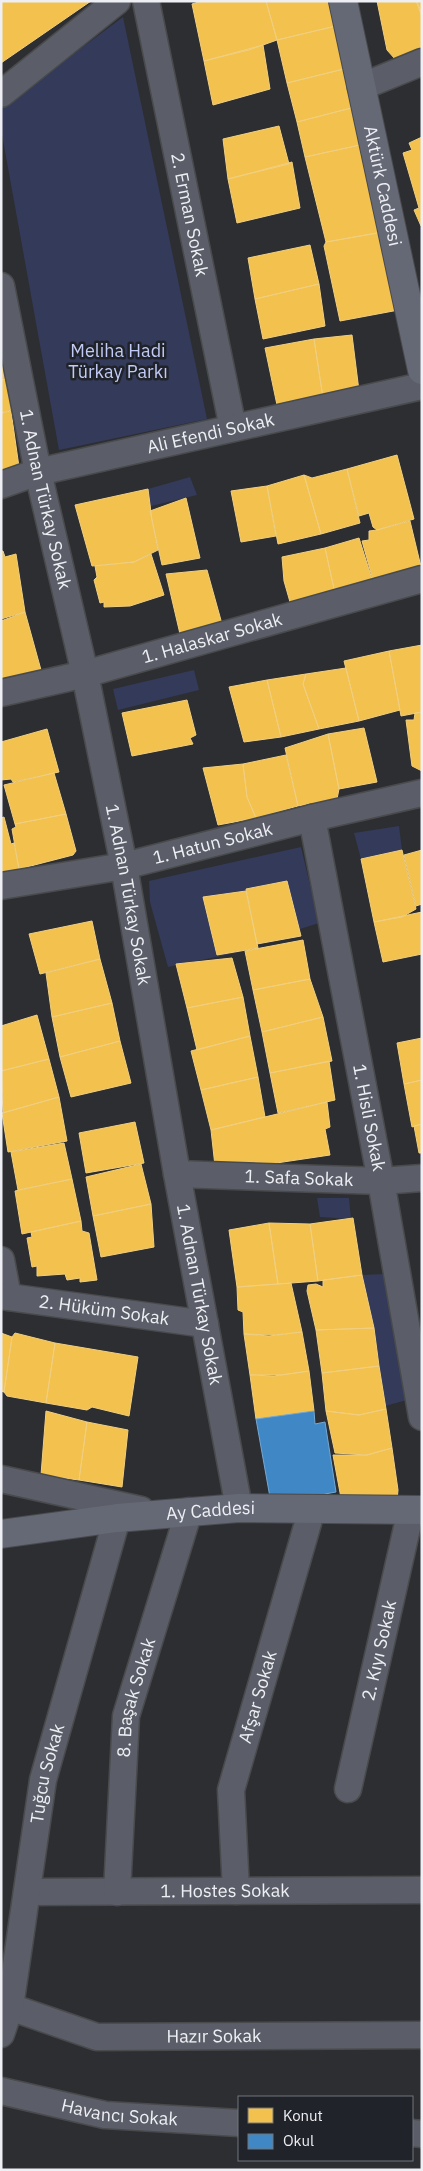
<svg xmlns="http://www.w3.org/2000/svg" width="423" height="2171" viewBox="0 0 423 2171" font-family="'IBM Plex Sans',sans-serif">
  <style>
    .green { fill: #343a59 }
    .homes { fill: #f2c14e; stroke: #f1cf80 }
    .schools { fill: #3f88c5; stroke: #74a7d3 }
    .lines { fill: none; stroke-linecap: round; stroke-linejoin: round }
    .street-casing { stroke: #494a4c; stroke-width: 29 }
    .secondary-casing { stroke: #494a4c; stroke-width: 30 }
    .street { stroke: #5b5e68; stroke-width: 26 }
    .secondary { stroke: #656875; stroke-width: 28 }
    .labels { text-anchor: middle; stroke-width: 5; stroke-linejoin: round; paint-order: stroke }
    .street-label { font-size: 18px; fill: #eeeff4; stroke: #21232a }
    .park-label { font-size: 18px; fill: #c1cbf5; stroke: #21232a }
  </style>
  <rect width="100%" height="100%" fill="#2d2e32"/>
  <path class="green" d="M123,17L207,419L59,450L1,129V108Z
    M190,477L197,495L80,523L75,505L148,489Z
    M194,670L199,690L118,710L113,689Z
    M399,826L402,850L361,859L354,833Z
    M301,847L319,923L300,929L256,937L258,948L168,967L150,902L149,881Z
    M317,1198H349L351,1219L320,1217Z
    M385,1274L407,1400L385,1406L374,1328L362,1275Z"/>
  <path class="homes" d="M1,1H91L1,63Z
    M202,1H266L277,40L249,50L204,61L192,4Z
    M266,1H334L340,25L277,40Z
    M377,1H417L422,14V59L406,64L395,59L387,50Z
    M416,1H422V17Z
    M340,25L348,68L287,83L277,40Z
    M263,45L270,89L213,105L204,61Z
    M348,68L359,106L297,122L287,83Z
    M359,106L369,143L305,157L297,122Z
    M279,126L289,164L228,179L223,139Z
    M422,137V226H421L414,210L419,208L403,153L412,150L409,143Z
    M369,143L384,232L326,242L305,157Z
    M292,162L300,208L237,223L228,179Z
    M387,231L404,309L340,321L324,246L326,242Z
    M310,245L319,284L255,299L248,258Z
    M319,284L325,326L263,339L255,299Z
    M352,335L359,391L323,398L314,339Z
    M1,336L13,378L1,380Z
    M314,339L323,398L277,405L265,348Z
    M13,378L18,408L1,413V380Z
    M11,411L19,467L1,472V413Z
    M397,455L414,519L377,530L373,527L369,513L359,516L347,469Z
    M347,469L360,523L321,534L304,475L312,478Z
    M304,475L321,534L278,544L267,486Z
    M267,486L276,536L241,542L231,491Z
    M148,489L152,520L158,550L134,562L92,566L75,505Z
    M186,498L200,558L162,565L150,511Z
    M410,521L422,571L378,598L362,541L369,540V531L377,530Z
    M359,538L378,598L338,607L325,548Z
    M325,548L338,607L294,616L284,581L282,557Z
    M1,551H3L5,557L16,554L25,612L1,619Z
    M151,554L164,595L130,606L104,607V602L100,603L94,580L97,577L95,566L134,562Z
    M207,570L222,624L180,634L166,574Z
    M25,612L41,670L1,679V621Z
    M422,645V712L401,716L389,651Z
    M389,651L400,710L359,721L344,661Z
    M346,668L359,721L319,729L303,684L306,674Z
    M306,674L303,684L319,729L281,737L267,680Z
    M267,680L281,737L244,742L229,687Z
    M187,700L196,735L190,738L193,744L132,756L122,713Z
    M422,712V771L412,766L406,720H414L415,713Z
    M364,728L377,782L339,789L328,734Z
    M47,729L59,772L13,782L11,779L1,780V742Z
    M328,734L339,789L337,799L298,806L285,748Z
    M286,755L298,806L256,818L247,797L243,764Z
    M243,764L247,797L256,818L218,825L203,768Z
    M54,773L66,814L15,824L4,785Z
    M66,814L76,851L73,855L19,869L12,829L16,827L15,824Z
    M4,817L11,844L14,843L19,869L14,874L1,876V818Z
    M402,850L416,909L402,917L374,922L361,859Z
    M422,850V904L416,906L404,855Z
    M287,881L301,936L257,944L246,889Z
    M246,891L258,948L217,955L203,897Z
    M422,912V954L383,962L374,922Z
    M92,921L100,959L40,974L29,934Z
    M303,940L310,979L253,990L245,951Z
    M232,958L243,997L187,1008L176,964Z
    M100,959L112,1003L52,1017L46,973Z
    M310,979L323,1017L262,1032L253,990Z
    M243,997L250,1036L197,1050L187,1008Z
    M112,1003L120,1041L60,1057L52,1017Z
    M37,1015L49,1059L1,1071V1026Z
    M323,1017L332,1061L270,1073L262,1032Z
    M250,1036L258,1077L201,1090L191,1051Z
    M422,1038V1080L404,1084L397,1043Z
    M120,1041L131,1083L71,1097L60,1057Z
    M49,1059L59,1097L3,1113L1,1071Z
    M329,1061L335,1100L278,1113L270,1073Z
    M258,1077L265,1117L211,1130L201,1090Z
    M422,1080V1124L412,1127L404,1084Z
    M59,1097L67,1141L8,1152L2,1113Z
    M327,1102L330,1127L325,1129L330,1155L243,1168L215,1166L211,1130Z
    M135,1122L144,1163L86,1173L79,1133Z
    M422,1124V1153H419L414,1126Z
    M64,1143L72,1179L18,1190L11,1152Z
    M141,1164L151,1204L93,1216L86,1177Z
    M72,1179L81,1221L22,1234L15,1191Z
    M151,1204L154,1247L101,1257L93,1216Z
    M353,1218L362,1275L318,1281L310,1224Z
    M81,1221L82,1231L89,1233L97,1280L80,1282V1278L67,1280L65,1274L37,1276V1266L32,1267L27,1238L32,1237L31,1232Z
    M269,1223L278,1284L237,1287L229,1230Z
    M269,1223L310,1224L318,1281L278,1284Z
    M362,1275L374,1328L316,1330L307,1291L308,1285L316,1284L323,1287V1280Z
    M291,1283L302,1332L274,1335L244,1334L243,1312L238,1310L237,1287Z
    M374,1328L379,1366L322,1373L316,1330Z
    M302,1332L309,1371L281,1375H250L244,1334L269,1336Z
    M1,1333L12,1337L4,1392L1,1391Z
    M15,1333L55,1343L46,1403L7,1396L4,1392L12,1337Z
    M55,1343L138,1357L129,1416L92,1407L87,1410L46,1403Z
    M379,1366L386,1409L359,1415L326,1411L322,1373Z
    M309,1371L314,1411L256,1419L250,1375L274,1376Z
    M386,1409L392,1448L367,1455L335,1453L326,1411L359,1415Z
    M46,1411L87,1422L79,1480L41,1475Z
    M87,1422L128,1430L122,1487L79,1480Z
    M392,1448L398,1490L397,1501L341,1498L333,1455H367Z"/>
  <path class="schools" d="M314,1411L315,1424L325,1422L336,1492L325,1494L329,1503H271L256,1419Z"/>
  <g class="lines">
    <g class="street-casing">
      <g id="street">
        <path id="s1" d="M146,1L233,428"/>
        <path d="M361,87L422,62"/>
        <path d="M1,94L117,1"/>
        <path id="s2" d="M1,286L38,472L85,674L124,866L177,1174L239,1508"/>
        <path id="s3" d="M1,485L38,472L422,386"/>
        <path id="s4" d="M1,693L85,674L422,579"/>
        <path id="s5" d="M312,818L381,1181L422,1417"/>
        <path id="s6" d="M1,886L124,866L312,818L422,793"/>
        <path id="s7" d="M177,1174L381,1181L422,1178"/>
        <path d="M1,1260L8,1297"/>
        <path id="s8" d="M1,1296L205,1324"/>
        <path d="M1,1479L141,1510"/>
        <path id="s9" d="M348,1789L411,1510"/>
        <path id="s10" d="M236,1891L231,1790L312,1509"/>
        <path id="s11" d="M27,1892L422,1890"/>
        <path id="s12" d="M117,1892L126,1716L189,1511"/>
        <path id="s13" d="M10,2007L97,2037L422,2035"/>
        <path id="s14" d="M1,2034L10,2007L43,1780L117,1518"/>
        <path id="s15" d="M1,2091L105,2115L239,2123"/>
        <path d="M412,2133L422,2134"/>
      </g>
    </g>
    <g class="secondary-casing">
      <g id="secondary">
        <path id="s16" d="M343,1L422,370"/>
        <path id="s17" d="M1,1534L117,1518L239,1508L422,1510"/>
      </g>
    </g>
    <use href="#street" class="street"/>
    <use href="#secondary" class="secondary"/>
  </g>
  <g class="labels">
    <g class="street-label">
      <text dy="6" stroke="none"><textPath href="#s16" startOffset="189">Aktürk Caddesi</textPath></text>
      <text dy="6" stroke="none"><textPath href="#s1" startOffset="218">2. Erman Sokak</textPath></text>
      <text dy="6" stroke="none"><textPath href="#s3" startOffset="216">Ali Efendi Sokak</textPath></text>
      <text dy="6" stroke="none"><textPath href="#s2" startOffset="218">1. Adnan Türkay Sokak</textPath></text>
      <text dy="6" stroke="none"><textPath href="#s4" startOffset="218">1. Halaskar Sokak</textPath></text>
      <text dy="6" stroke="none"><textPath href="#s6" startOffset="216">1. Hatun Sokak</textPath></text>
      <text dy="6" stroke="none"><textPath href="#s2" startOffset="622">1. Adnan Türkay Sokak</textPath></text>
      <text dy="6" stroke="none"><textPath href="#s5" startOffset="305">1. Hisli Sokak</textPath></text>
      <text dy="6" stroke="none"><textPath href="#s7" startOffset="122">1. Safa Sokak</textPath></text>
      <text dy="6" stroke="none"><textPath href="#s2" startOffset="1028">1. Adnan Türkay Sokak</textPath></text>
      <text dy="6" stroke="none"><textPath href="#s8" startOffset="104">2. Hüküm Sokak</textPath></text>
      <text dy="6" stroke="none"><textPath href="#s17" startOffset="211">Ay Caddesi</textPath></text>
      <text dy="6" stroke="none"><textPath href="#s9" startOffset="142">2. Kıyı Sokak</textPath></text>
      <text dy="6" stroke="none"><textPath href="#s10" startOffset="198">Afşar Sokak</textPath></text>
      <text dy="6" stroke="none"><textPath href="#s12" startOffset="196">8. Başak Sokak</textPath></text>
      <text dy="6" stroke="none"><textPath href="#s14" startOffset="265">Tuğcu Sokak</textPath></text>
      <text dy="6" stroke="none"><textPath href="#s11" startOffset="198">1. Hostes Sokak</textPath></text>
      <text dy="6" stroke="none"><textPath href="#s13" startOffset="209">Hazır Sokak</textPath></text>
      <text dy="6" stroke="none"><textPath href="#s15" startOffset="121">Havancı Sokak</textPath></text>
    </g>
    <g class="park-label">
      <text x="118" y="357">Meliha Hadi<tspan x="118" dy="21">Türkay Parkı</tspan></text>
    </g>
  </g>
  <rect width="423" height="2171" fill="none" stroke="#eeeff4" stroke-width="5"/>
  <rect x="238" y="2096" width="175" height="65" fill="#21232a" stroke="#73757b"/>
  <rect x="248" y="2108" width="25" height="15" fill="#f2c14e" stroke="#73757b"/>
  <text x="283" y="2121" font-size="15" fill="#eeeff4">Konut</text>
  <rect x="248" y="2134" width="25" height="15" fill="#3f88c5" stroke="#73757b"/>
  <text x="283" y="2146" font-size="15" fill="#eeeff4">Okul</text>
</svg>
